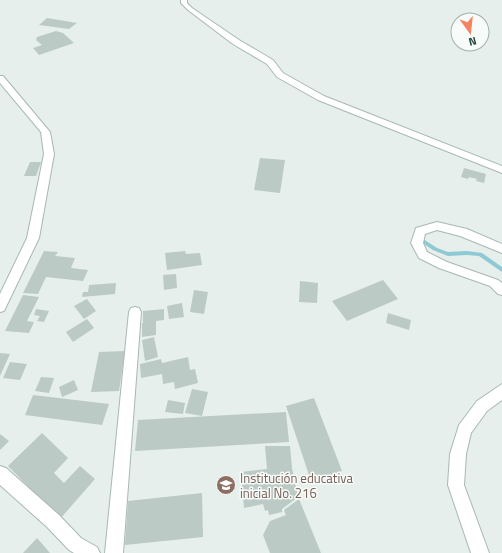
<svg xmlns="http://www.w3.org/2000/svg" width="502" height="553" viewBox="0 0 502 553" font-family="'Titillium Web',sans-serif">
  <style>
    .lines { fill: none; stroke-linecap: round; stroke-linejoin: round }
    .stream { fill: #8ec9d4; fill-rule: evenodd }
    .building { fill: #bbcac4 }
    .minor-casing { stroke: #a8b8b2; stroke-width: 2 }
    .minor { fill: #fff; fill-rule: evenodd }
    .labels { text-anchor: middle; stroke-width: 3; stroke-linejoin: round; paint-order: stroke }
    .near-education-label { font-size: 13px; fill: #785e54; stroke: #f7fbf9; text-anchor: start }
  </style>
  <rect width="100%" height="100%" fill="#e6efeb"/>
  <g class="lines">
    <path class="stream" d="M420,237L437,248L448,252L467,251L482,253L502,267V272L479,256L467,255L448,256L433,250L418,240V238Z"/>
  </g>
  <path class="building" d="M47,18L77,23L69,29L39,25Z
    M56,31L63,33L74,43L39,55L33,48L42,45L36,40L37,37Z
    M260,158L285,160L280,193L254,190Z
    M30,162H41L36,176H24Z
    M464,168L486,174L484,183L476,181L477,179L469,177L468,179L461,177Z
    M44,251L58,252L55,256L75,258L71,268L88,270L83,281L46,277L38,294L23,293Z
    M185,251L186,254L200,253L202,265L167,270L165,253Z
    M176,274L177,288L164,290L163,275Z
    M383,280L398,299L347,321L332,301Z
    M300,281L318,283L317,303L299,302Z
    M116,283L115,294L82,297L83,292H88L89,285Z
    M194,290L208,292L204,314L190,312Z
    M23,295L39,297L27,321L34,322L29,333L5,331Z
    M87,299L96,311L84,319L74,306Z
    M182,303L184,317L169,319L167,306Z
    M36,309L49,311L44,322L37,321L40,316L34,315Z
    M164,309V320L156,321V335L142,337V323L154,322L143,323V311Z
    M388,313L411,320L409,330L386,323Z
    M87,319L94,328L73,342L66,332Z
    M154,337L158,357L145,361L142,340Z
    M125,351L119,391L91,392L99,352Z
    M0,353L10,354L0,376Z
    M188,357L190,370L195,369L198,383L175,389L174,382L163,384L162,374L141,378L140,364L161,359L162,363Z
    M10,362L27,364L20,380L3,378Z
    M41,377L54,378L49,393L35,391Z
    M74,380L78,390L62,397L59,387Z
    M192,389L208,392L202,416L185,413Z
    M33,395L109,404L102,425L25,415Z
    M314,398L342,471L311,481L286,406Z
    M168,400L185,403L183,414L165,412Z
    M286,412L289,442L135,451L138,420Z
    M42,433L68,458L54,473L64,483L80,466L95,479L60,519L8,466Z
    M0,434L9,441L0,450Z
    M265,446H290L292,468L298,497L282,509V512L269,515L268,510L265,511L263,504L244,508L241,472L267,469Z
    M202,493L203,537L125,545L128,501Z
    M299,499L321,553H270L263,535L270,521L286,515L284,510Z
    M37,538L50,553H23Z"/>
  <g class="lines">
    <g class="minor-casing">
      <path id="minor" d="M181,0H187V3L192,8L239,40L273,60L283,73L324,96L502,166V173L318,100L277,77L267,64L233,44L188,10L181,3Z
        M0,76H3L50,132L54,154L39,238L4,311L0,312V294L27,238L44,154L41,132L0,83Z
        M437,222L467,229L502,244V253L460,236L437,230L425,234L423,243L427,252L447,262L498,280L502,283V295L498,294L490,286L439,268L419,258L411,243L416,228Z
        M135,307L139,308L141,312L123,553H105L129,312L131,308Z
        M502,384V400L487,411L471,433L466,454L464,485L489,553H471L448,485L450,454L459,425L477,401Z
        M0,466L6,468L59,515L81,538L97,547L100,553H74L69,550L47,527L0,485Z"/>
    </g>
    <use href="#minor" class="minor"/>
  </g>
  <defs>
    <g id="school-disc" transform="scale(1)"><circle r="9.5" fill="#8d6e63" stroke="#f7fbf9"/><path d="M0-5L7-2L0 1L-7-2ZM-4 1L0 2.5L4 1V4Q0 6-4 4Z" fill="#fff"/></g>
  </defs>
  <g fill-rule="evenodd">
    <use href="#school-disc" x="226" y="485"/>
  </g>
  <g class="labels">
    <g class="near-education-label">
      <text x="240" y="483">Institución educativa<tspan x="240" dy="15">inicial No. 216</tspan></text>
    </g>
  </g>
  <g transform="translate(470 32) rotate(165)"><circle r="19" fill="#f7fbf9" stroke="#a3b1ad"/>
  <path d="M0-3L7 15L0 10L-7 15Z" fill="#f4845f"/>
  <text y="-6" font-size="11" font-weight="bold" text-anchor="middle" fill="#24423a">N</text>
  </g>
</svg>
